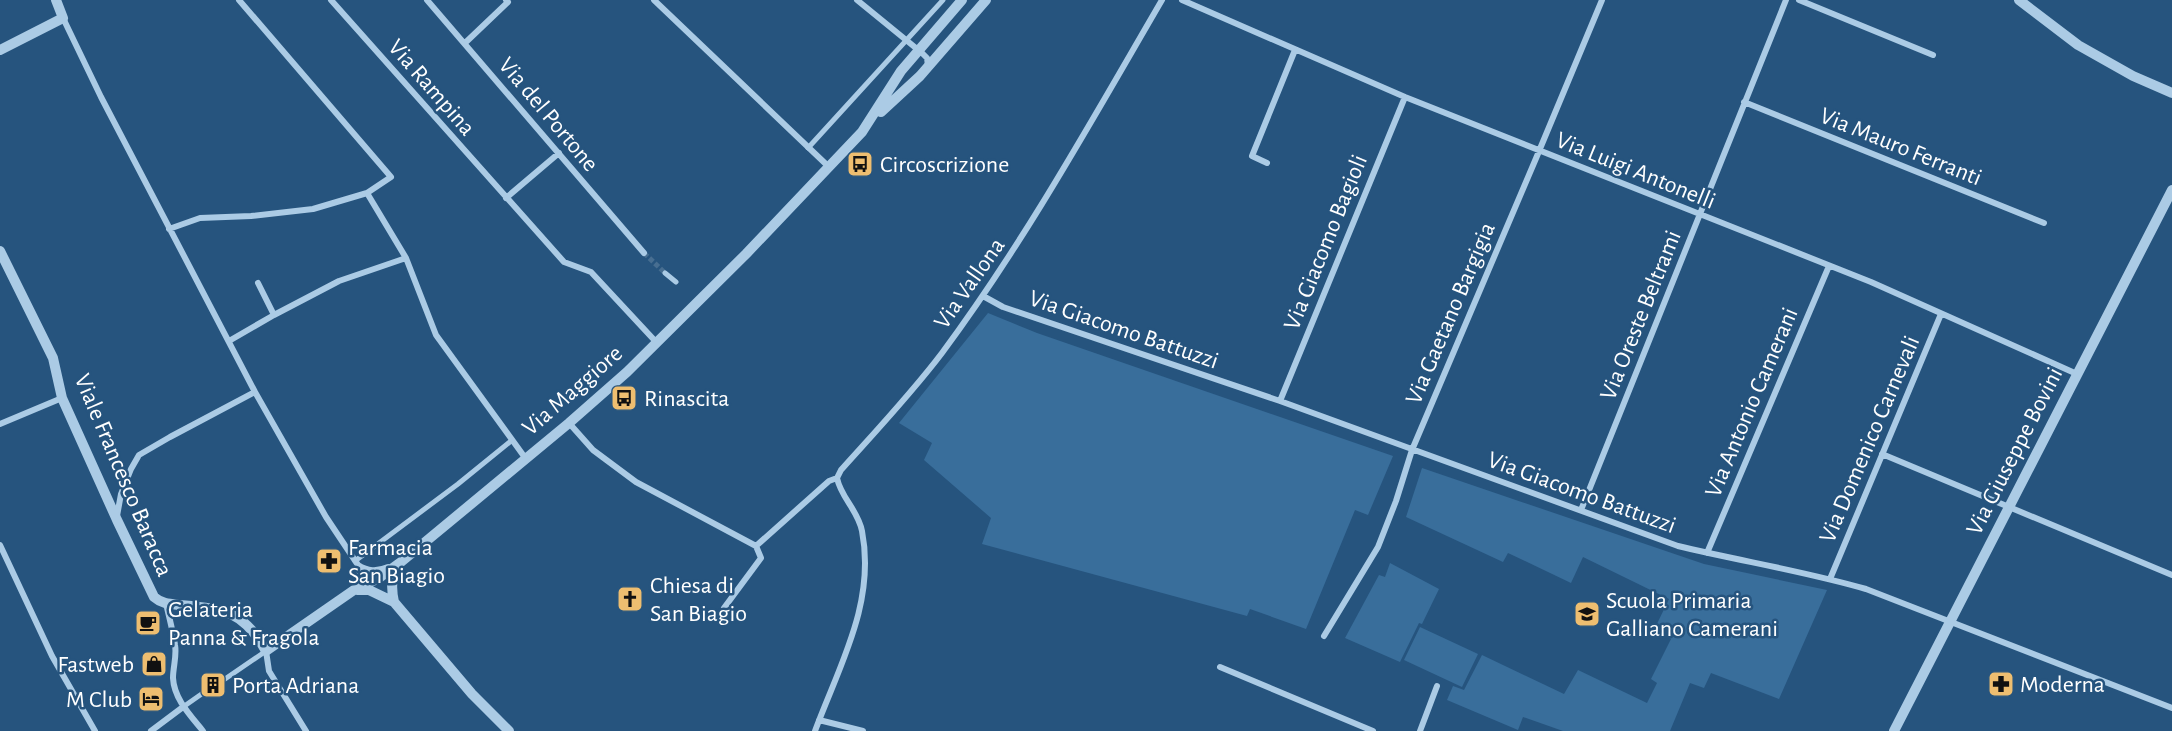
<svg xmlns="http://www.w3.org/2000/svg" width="2172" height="731" viewBox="0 0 2172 731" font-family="'Alegreya Sans',sans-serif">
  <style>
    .green { fill: #396e9b }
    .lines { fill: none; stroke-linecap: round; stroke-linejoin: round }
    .pedestrian-tunnel { stroke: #476e91; stroke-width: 5; stroke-dasharray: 5 2.5; stroke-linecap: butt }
    .pedestrian { stroke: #abcbe5; stroke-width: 5 }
    .minor { stroke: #abcbe5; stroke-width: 6 }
    .tertiary { stroke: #abcbe5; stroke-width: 10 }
    .labels { text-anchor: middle; stroke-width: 5; stroke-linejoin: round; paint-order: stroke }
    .street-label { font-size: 24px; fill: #fff; stroke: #26547e }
    .poi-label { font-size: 24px; fill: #fff; stroke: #26547e; text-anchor: start }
  </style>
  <rect width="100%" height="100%" fill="#26547e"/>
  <path class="green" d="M988,313L1037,333L1393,456L1368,515L1355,510L1306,629L1250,609L1247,616L982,544L991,518L924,460L932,443L899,423Z
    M1422,468L1704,564L1827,590L1779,699L1711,673L1704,688L1690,683L1670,731H1563L1523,717L1518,730L1447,700L1453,686L1464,690L1482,655L1564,694L1578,670L1647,703L1657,683L1651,679L1671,639L1654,630L1669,599L1583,557L1571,583L1508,553L1503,562L1406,517Z
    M1390,563L1439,589L1422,624L1419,623L1400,662L1345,638L1379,575L1385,577Z
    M1420,627L1478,654L1462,687L1404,660Z"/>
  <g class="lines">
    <path class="pedestrian-tunnel" d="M644,253L665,273
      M203,693L225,679"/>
    <path class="pedestrian" d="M808,148L943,0
      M665,273L676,282
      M355,561L458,484L511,441
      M225,679L266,651
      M183,707L203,693"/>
    <path class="minor" d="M331,0L564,262L591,272L657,343
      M427,0L644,253
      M654,0L829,167
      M857,0L922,53L927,58L928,66
      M1182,0L1405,97L1871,282L2077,374
      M1799,0L1933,55
      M63,18L101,97L255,392L326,517L358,565L360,582L357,586
      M465,43L508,2L506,0
      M1744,102L2044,223
      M1267,163L1252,156L1295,50
      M367,193L406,258L436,335L526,459
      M506,198L559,153
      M169,229L200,218L251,216L313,209L367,193L391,177L239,0
      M258,283L274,315
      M983,296L1003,307L1280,401L1678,546C1740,561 1804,571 1866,589L2172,708
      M229,341L274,315L339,281L406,258
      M1280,401L1405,97
      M569,423L593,450L636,482L756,546L761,558L724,608
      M0,424L62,398
      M1882,454L2172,575
      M1581,510L1786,0
      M117,516L121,494L131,469L139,455L170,437L255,392
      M0,545L52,656L95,731
      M756,546L829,481L837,478L841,470C875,432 911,394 942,353C1025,241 1092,120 1162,0
      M1707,553L1829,266
      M358,565C368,571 376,572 388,567
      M1830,579L1941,314
      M166,603C169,617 173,631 175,645C177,656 173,667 173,678C174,699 191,716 203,731
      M1324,636L1378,547L1396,501L1412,450L1537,156L1602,0
      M266,651L269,671L306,731
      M1220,667L1373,731
      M819,720L863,731
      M151,731L183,707
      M815,731C839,666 876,603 862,531C858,510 841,498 837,478
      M1420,731L1437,686"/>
    <path class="tertiary" d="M2019,0L2078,45L2133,76L2172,93
      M0,50L63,18L56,0
      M881,112L920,76L986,0
      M0,251L53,358L62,398L117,520L154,597C162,604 170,604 180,605C224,609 243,610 266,651L354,590L379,578L401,562L569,423L627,372L746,254L862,132L901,71L962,0
      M357,590H369L394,602L472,694L509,731
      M394,602C391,588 391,577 399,565
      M1894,731L2172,190"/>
  </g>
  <defs>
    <g id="bus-square" transform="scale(1.35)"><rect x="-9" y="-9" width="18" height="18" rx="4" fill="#eebe70" stroke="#26547e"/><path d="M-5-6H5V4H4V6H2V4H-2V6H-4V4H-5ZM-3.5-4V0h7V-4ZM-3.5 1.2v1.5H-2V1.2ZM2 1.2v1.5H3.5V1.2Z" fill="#111"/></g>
    <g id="pharmacy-square" transform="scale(1.35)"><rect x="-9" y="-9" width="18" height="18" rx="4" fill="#eebe70" stroke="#26547e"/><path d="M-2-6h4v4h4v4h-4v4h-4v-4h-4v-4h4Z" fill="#111"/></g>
    <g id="church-square" transform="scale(1.35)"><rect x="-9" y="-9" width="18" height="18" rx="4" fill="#eebe70" stroke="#26547e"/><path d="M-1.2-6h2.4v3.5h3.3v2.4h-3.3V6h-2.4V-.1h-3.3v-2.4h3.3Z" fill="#111"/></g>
    <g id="school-square" transform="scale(1.35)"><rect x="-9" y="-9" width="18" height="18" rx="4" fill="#eebe70" stroke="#26547e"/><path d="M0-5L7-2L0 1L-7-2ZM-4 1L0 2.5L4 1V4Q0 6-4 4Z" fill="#111"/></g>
    <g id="cafe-square" transform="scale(1.35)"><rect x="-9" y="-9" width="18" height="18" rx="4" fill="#eebe70" stroke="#26547e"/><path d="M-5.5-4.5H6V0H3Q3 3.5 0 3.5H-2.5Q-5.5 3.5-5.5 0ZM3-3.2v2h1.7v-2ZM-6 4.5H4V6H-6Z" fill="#111"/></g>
    <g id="shop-square" transform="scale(1.35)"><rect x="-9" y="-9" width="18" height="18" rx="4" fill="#eebe70" stroke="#26547e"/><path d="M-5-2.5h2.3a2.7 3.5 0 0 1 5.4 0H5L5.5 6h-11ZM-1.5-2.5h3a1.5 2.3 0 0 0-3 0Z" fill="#111"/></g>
    <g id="building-square" transform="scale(1.35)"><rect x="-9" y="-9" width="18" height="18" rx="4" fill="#eebe70" stroke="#26547e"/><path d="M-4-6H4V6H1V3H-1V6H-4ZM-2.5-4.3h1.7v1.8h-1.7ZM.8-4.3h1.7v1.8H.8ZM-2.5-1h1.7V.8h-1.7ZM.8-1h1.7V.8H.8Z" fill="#111"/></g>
    <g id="hotel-square" transform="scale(1.35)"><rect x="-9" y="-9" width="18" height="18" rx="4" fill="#eebe70" stroke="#26547e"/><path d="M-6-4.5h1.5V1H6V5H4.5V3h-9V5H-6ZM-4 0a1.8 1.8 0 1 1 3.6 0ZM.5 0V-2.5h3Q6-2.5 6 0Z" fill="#111"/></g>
  </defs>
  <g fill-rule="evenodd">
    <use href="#bus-square" x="860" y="164"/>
    <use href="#bus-square" x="624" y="398"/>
    <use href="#pharmacy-square" x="329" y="561"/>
    <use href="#church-square" x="630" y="599"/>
    <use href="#school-square" x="1587" y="614"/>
    <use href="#cafe-square" x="148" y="623"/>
    <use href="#shop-square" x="154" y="664"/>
    <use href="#pharmacy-square" x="2001" y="684"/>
    <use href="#building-square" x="213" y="685"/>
    <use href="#hotel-square" x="151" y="699"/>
  </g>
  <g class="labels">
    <g class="street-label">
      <text transform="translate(432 87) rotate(49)" y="8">Via Rampina</text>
      <text transform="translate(549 114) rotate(50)" y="8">Via del Portone</text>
      <text transform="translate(1901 146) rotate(22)" y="8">Via Mauro Ferranti</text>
      <text transform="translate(1636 170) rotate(22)" y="8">Via Luigi Antonelli</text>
      <text transform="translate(1325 242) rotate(-68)" y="8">Via Giacomo Bagioli</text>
      <text transform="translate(969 283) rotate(-55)" y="8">Via Vallona</text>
      <text transform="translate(1450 313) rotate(-67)" y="8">Via Gaetano Bargigia</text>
      <text transform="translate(1640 315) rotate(-68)" y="8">Via Oreste Beltrami</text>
      <text transform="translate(1124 329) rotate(19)" y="8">Via Giacomo Battuzzi</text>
      <text transform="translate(572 390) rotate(-41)" y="8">Via Maggiore</text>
      <text transform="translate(1751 402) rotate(-67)" y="8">Via Antonio Camerani</text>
      <text transform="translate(1869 439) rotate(-67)" y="8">Via Domenico Carnevali</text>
      <text transform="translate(2014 451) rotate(-63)" y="8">Via Giuseppe Bovini</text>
      <text transform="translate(124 475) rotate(67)" y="8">Viale Francesco Baracca</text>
      <text transform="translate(1582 492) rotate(20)" y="8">Via Giacomo Battuzzi</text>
    </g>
    <g class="poi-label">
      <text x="880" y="172">Circoscrizione</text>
      <text x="644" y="406">Rinascita</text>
      <text x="348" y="555">Farmacia<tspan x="348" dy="28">San Biagio</tspan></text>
      <text x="650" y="593">Chiesa di<tspan x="650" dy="28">San Biagio</tspan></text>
      <text x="1606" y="608">Scuola Primaria<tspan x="1606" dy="28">Galliano Camerani</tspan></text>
      <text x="168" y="617">Gelateria<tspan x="168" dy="28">Panna &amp; Fragola</tspan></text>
      <text x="134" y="672" text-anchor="end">Fastweb</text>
      <text x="2020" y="692">Moderna</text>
      <text x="232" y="693">Porta Adriana</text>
      <text x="132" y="707" text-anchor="end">M Club</text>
    </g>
  </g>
</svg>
